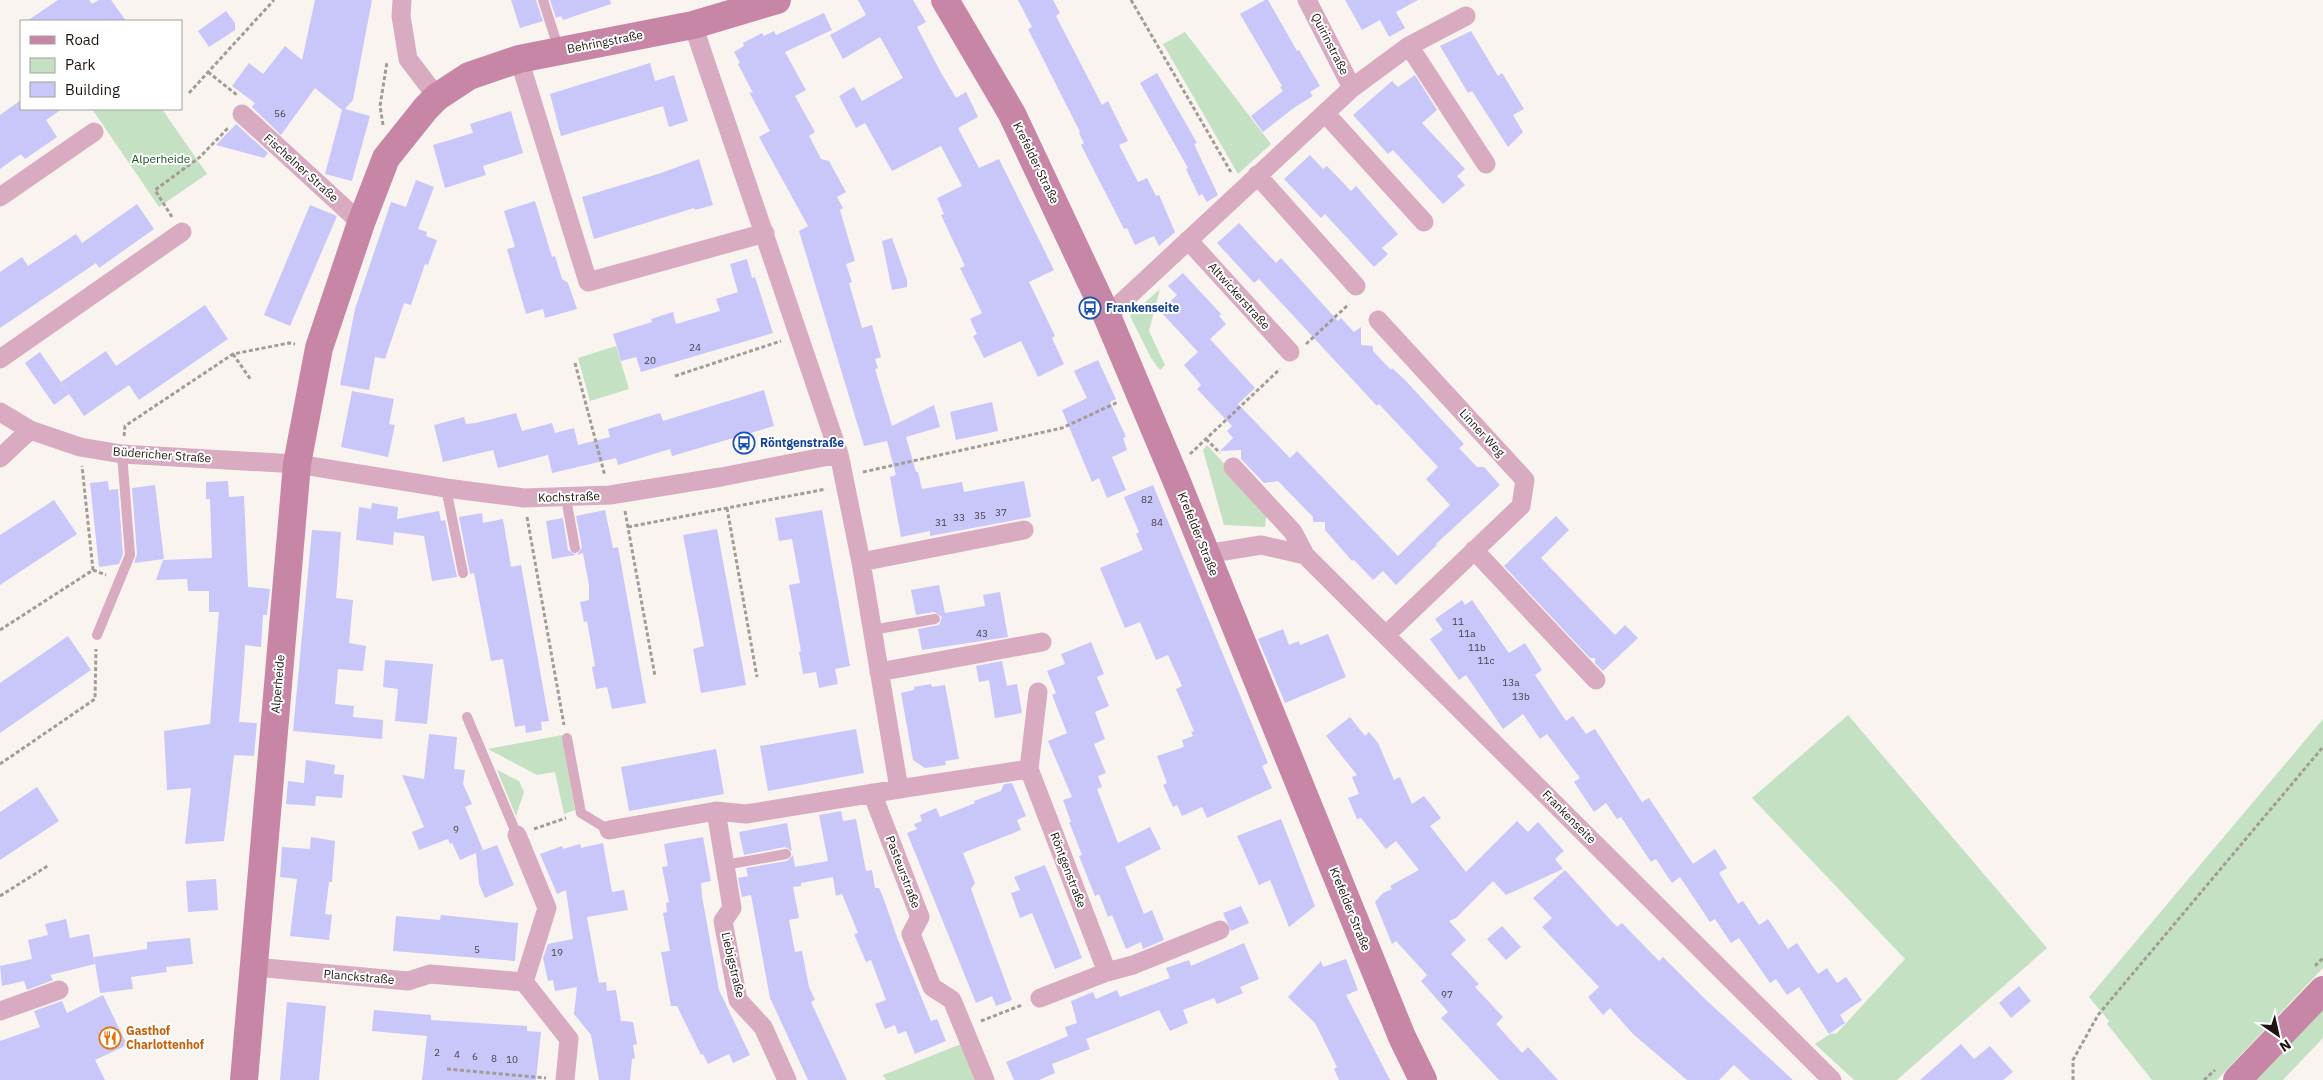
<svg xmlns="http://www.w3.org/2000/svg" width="2323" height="1080" viewBox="0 0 2323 1080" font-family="'IBM Plex Sans',sans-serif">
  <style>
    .green { fill: #c4e1c4 }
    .building { fill: #c9c6fa }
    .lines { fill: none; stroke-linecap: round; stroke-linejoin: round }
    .path { stroke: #a39b96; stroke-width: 3; stroke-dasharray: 4 2.5; stroke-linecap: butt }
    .lane { stroke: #d9abc0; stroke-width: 10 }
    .street { stroke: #d9abc0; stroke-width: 19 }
    .secondary { stroke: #c886a6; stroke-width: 28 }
    .labels { text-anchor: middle; stroke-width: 4; stroke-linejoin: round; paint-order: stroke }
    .number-label { font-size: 10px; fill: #4b424a }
    .street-label { font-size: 12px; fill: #21160f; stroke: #fff }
    .park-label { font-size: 12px; fill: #16521e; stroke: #fff }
    .transit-label { font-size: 12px; font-weight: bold; fill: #164399; stroke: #fff; text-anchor: start }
    .food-label { font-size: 12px; font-weight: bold; fill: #c56008; stroke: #fff; text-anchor: start }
  </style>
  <rect width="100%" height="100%" fill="#faf4f0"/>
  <path class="green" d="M1185,32L1271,144L1238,174L1163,44Z
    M92,109H162L207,174L159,207Z
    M1160,289L1149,331L1165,365L1160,370L1151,358L1130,316Z
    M616,346L629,389L590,401L578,358Z
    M1207,445L1267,510L1265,527L1224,525L1203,450Z
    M1848,715L2047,948L1897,1080H1854L1815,1044L1830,1034L1837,1033L1905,959L1752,798Z
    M2323,719V968L2217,1080H2152L2107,1024L2109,1021L2089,997Z
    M562,735L575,810L564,814L555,772L537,775L488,749Z
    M497,770L519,781L524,792L516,816Z
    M2323,1002V1038L2283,1080H2249Z
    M961,1044L976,1080H886L883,1075Z"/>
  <path class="building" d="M58,0H89L92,4L99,0H111L126,21H27Z
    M315,0H372L353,100L345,109L370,116L352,181L325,174L342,110L315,88L281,135L252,107L255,103L232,86L249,63L263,74L285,46L302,60Z
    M511,0H536L543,21L520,28Z
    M550,0H610L611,4L563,20L561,16L556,18Z
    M858,0H913L926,22L917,27L940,71L956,98L966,92L978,117L958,128L979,168L999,159L1054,270L1029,282L1055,336L1052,338L1064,364L1038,377L1021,341L984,358L973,336L977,334L970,319L982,313L960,268L965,266L941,215L944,214L937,198L962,186L941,146L892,171L865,123L856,128L839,96L854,87L862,101L903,78L880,37L843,59L830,35L866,15Z
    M1018,0H1053L1060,13L1056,16L1102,105L1108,101L1128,141L1119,145L1138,182L1147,178L1156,196L1159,195L1175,232L1159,246L1154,236L1135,245L1127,228L1124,229L1081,145L1084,143L1079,133L1080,132L1028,29L1032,27Z
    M1265,0H1268L1297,51L1299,50L1320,86L1310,92L1313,96L1295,107L1263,132L1251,116L1283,91L1280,87L1282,86L1240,14Z
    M1345,0H1418L1396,12L1405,28L1389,37L1380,20L1362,30Z
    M226,11L235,23V30L209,47L198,31Z
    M824,13L832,30L785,52L806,90L795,96L815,132L809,136L821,159L829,161L846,192L837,197L843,208L840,210L855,261L846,264L852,282L849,283L862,328L872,325L881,357L875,359L878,368L875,369L892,426L934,405L940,427L906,437L916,472H918L922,489L962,482L964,492L1024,481L1031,517L930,536V531L901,537L890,477L896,475L887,441L864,446L799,231L808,226L759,137L770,131L749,92L753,93L738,64L740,63L734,52L744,46L743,43L762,33L764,36L774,31L776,35Z
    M1471,31L1498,76L1502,73L1524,109L1513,115L1523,132L1508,147L1472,91L1468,93L1440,46Z
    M650,63L655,81L674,75L688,121L669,127L663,106L561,136L550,94Z
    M1157,73L1197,143L1194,144L1218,195L1207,202L1202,194L1199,196L1186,169L1188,168L1140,83Z
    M1415,75L1437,110L1422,123L1465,169L1457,176L1465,185L1443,204L1393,150L1388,154L1353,115L1392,81L1398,87Z
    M21,100V109H62L46,120L57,137L25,159L21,154L0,169V115Z
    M511,111L523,153L483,166L486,175L445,188L433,145L473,133L470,124Z
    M236,124L268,153L264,158L216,145Z
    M1310,155L1323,169L1327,166L1351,191L1356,186L1398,234L1382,248L1388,254L1374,267L1325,214L1321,218L1284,179Z
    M699,159L713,205L695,210L694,208L594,239L582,197L661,173Z
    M416,180L434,187L418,229L427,232L426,236L437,240L428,265L425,264L411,305L404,303L385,359L375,357L369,390L340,385L355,309L391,202L406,207Z
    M535,201L552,257L555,256L562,279L568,283L577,309L545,318L543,309L526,314L507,249L515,247L504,211Z
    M137,204L154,229L99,268L96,263L0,328V272L22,257L28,266L76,234L82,243Z
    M310,205L337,216L290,326L264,315Z
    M1239,223L1276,263L1281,258L1338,321L1341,318L1354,332L1361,327V345L1373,346V351L1391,370L1392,368L1405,380L1464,444L1459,448L1477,467H1484L1500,485L1436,544L1437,545L1396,585L1383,571L1373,580L1354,560L1352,561L1325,530V522H1313V517L1278,481L1264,483L1241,459V450L1220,451L1233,438L1227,431L1232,426L1197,389L1201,385L1184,365L1198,352L1160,311L1177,295L1168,286L1183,273L1221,314L1219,316L1226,324L1210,339L1255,388L1238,404L1290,458L1297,451L1398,556L1450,505L1426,479L1438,467L1379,404L1377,406L1259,279L1254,283L1217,243Z
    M892,238L907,280V287L892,290L882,241Z
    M747,259L752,278L755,277L773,333L641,372L636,357L621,361L613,334L652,322L651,319L673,312L676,324L720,311L716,299L738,292L730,264Z
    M205,305L228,339L139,400L129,385L84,416L61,382L106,351L116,366Z
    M40,352L69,394L54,405L25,363Z
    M1098,360L1116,399L1110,402L1126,437L1123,438L1127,450L1112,457L1126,490L1107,498L1099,478L1092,482L1062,410L1087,398L1074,371Z
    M764,390L774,426L672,456L670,449L618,465L616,458L552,473L548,455L498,468L493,450L443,462L434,425L464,417L466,424L476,423L516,413L522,431L552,423L555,433L574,428L578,445L610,437L608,429L660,413L663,421Z
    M352,391L394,399L389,424L395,425L388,457L341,447Z
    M992,402L998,431L956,440L950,412Z
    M108,481L109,490L118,489L123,554L119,564L99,567L90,483Z
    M228,481L229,497L244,496L248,587L270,589L267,615H263L261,647L245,645L244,663L239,722L257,723L254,756L234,755L224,841L185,844L191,788L167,790L164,731L210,724L219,612H209V591H188L187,579L156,580L163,560L212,558L210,499H206V482Z
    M155,485L164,559L134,563L137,554L132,488Z
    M1153,485L1268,763L1262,766L1272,788L1207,818L1202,807L1182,816L1177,805L1173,807L1163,785L1167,783L1157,756L1184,747L1182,740L1193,736L1191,732L1194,731L1176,689L1182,686L1168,655L1156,660L1140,622L1125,628L1100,568L1143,550L1136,534L1139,532L1124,497Z
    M54,500L77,534L0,585V535Z
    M372,503L398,507L397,519L439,511L441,521L445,520L457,577L432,581L424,536L394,532L393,545L356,540L359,507L371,509Z
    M605,510L613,548L618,547L646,703L612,709L607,687L596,689L592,667L595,666L587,621L584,622L580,602L589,600V585L583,553L577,555L582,547L576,516Z
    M822,510L850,666L835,669L838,684L819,688L816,672L803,674L799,652L801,651L789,585L800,583L792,539L779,541L775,518Z
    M482,513L483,523L503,519L511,567L521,565L549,721L541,722L542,730L526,733L525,725L515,727L503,659L491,661L474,573L470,574L459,517Z
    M1556,516L1569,530L1541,558L1615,635L1625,625L1638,638L1603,671L1595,663V658H1590L1504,566Z
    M563,518L568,550L576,555L552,559L546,521Z
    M717,529L746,685L701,693L693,649L704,646L683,535Z
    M312,530L341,532L336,598L353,600L349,643L366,646L363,671L338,669L335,704L354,706L353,717L383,720L382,739L293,731Z
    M939,585L945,613L985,606L983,595L1000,592L1008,637L922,650L918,629L939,625L942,617L934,612L916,615L911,590Z
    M1462,600L1465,605L1472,600L1509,653L1525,643L1542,670L1535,675L1566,721L1573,716L1586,734L1595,729L1642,802L1649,798L1693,864L1715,849L1727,868L1719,873L1738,904L1743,901L1759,925L1768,919L1788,949L1797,943L1818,974L1827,968L1837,983L1846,977L1862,1000L1840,1015L1845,1023L1829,1034L1799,987L1787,995L1776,979L1770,983L1739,938L1731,943L1715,919L1710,922L1680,877L1672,883L1656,859L1651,862L1621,817L1617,819L1606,803L1594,812L1574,782L1580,778L1547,734L1540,739L1523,714L1503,729L1466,675L1459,680L1430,639L1443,630L1435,619Z
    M1283,629L1289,645L1299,641L1300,645L1328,634L1346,677L1285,703L1258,639Z
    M68,636L91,670L0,733V683Z
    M1091,642L1104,674L1097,677L1109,706L1095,712L1105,739L1094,744L1106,773L1098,776L1102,787L1097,789L1118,843L1150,827L1161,849L1125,867L1144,914L1152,910L1164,940L1143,949L1141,942L1126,949L1112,915L1108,917L1099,894L1095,896L1079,856L1082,855L1069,822H1071L1063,800L1072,797L1048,741L1067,733L1052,695L1056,693L1047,671L1065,664L1061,654Z
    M385,660L433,664L427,724L395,721L398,689L383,687Z
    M1002,661L1007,686L1017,684L1022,713L995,718L989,680L979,682L976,666Z
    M931,684L932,687L945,685L959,759L945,761L946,765L925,768L913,760L901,693L914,690V687Z
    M1350,717L1365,736L1369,732L1378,743L1394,780L1400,777L1412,804L1424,796L1441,818L1430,826L1466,872L1517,821L1528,832L1538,822L1564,851L1555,859L1563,869L1506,895L1493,881L1456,918L1449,921L1466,940L1451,954L1479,984L1475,987L1503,1017L1496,1024L1522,1053L1528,1047L1558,1080H1499L1441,1018L1448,1012L1421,981L1427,975L1396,941L1392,944L1375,902L1383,893L1392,889L1390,886L1419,870L1396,841L1386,849L1361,818L1357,819L1348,798L1359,794L1352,777L1357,775L1326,736Z
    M856,729L864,773L768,791L760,746Z
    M429,734L457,737L454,769L465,770L463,784L472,804L465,807L483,850L476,853L497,845L514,885L485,898L479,884L476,853L460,860L452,843L450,844L448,839L419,850L412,832L424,827L402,775L424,779Z
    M716,749L724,794L629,811L621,767Z
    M306,760L335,765L334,774L344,775L342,798L316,796L315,806L286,804L288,781L304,783Z
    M1012,783L1026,816L1017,820L1021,830L963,853L975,883L971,889L1012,1000L996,1006L992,996L976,1003L907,833L917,829L914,824L922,821L920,815L936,808L940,817L975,803L974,801L1001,791L1004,784Z
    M37,787L59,821L0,860V812Z
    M841,811L843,821L856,819L866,871L872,870L875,888H879L883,897L898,940L931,1021L937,1019L946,1041L915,1054L906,1031L898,1034L895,1025L885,1029L875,1004L886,1000L871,960L866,962L854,934L858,933L842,894L836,896L833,877L801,883V886L793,887L799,918L789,920L795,952L802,951L809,987L815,1000L811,1002L847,1080H808L770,998L751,895L742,897L738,878L748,876L746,868L787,861L793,855L795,867L828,861L819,815Z
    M1281,819L1315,906L1289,927L1270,880L1259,885L1237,836Z
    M787,823L792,851L785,847L744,855L739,832Z
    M311,837L335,841L332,882H329L325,914L332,915L329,940L290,936L297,879L280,877L282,847L310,849Z
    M703,837L711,881L701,883L702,896L719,990L750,1055L733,1063L729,1054L708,1064L703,1054L701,1055L677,1006H671L661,952L670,951L663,913L667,912L666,903L669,902L662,867L668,866L664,844Z
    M603,843L612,892L624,890L628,910L587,917L599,983L606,982L607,991L616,990L621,1021L633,1022L637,1044L633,1045L635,1058L632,1059L630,1080H599L591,1035L574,1014L577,987L555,991L553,980L548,981L543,958L548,944L573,939L566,890L557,894L540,854L562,846L563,849L580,844L581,848Z
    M1045,865L1082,958L1055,969L1032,913L1020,918L1011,893L1020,890L1014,877Z
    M1565,870L1617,927L1622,923L1659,961L1663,957L1704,998L1793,1080H1750L1734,1065L1719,1080H1687L1633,1034L1610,1008L1603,1015L1588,997L1599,987L1542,927L1552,918L1533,898Z
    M216,879L218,910L188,912L186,881Z
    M1241,906L1249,923L1231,931L1223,913Z
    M441,915L518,923L515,961L393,951L396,916L440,920Z
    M66,919L70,938L89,934L95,964L50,975L53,980L27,990L24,981L2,986L0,966L32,959L28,940L48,935L45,924Z
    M1502,926L1521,947L1506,960L1487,939Z
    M190,938L193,964L166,967L167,972L131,977L133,989L100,993L94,957L147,949V942Z
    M1244,943L1259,979L1240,987L1243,993L1217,1004L1214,998L1183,1010L1188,1023L1170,1031L1159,1010L1140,1018L1086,1039L1090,1049L1052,1064L1055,1073L1039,1080H1014L1006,1062L1068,1036L1065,1027L1077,1023L1071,1001L1093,992L1096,999L1117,990L1120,997L1170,978L1166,968L1189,960L1191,966Z
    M1346,959L1358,990L1346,995L1390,1080H1339L1334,1069L1337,1067L1315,1023L1288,997L1321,961L1323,967Z
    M2019,986L2031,1001L2011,1018L1999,1003Z
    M103,995L127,1045L95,1060L105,1080H0V1041L40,1027L34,1011L62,1001L67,1013Z
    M287,1002L326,1006L319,1080H280Z
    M374,1010L431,1015V1020L527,1026V1031L541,1032L536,1080H422L427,1036L372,1031Z
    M1961,1044L1974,1059L1990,1046L2013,1072L2003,1080H1920Z"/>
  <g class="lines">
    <path class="path" d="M1131,0L1232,174
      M208,72L237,95
      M189,93L274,0
      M383,125L380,106L387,62
      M172,217L155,190L200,157L228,128
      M1306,344L1349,304
      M233,354L251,380
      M575,363L605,476
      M675,376L781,341
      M124,436L125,426L233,354L289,343L295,344
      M1206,439L1220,453
      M1190,454L1280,369
      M863,472L1062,428L1118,402
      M727,508L757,677
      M625,511L655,676
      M527,517L564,725
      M628,527L826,489
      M93,570L106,575
      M0,630L93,570L82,466
      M0,764L95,699L96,649
      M534,829L566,818
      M0,896L49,865
      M2315,966L2323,958
      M981,1021L1022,1005
      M447,1069L546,1078
      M2073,1080V1060L2098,1015L2323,747
      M2204,1080L2215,1070"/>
    <path class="lane" d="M543,0L559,50
      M446,488L463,573
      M566,498L575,548
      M872,630L935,619
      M97,635L130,555L122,454
      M467,717L517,835
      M567,738L581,813L609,830
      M725,865L786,854"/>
    <path class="street" d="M402,0L401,16L408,59L437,97
      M1307,0L1352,88
      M1409,46L1486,164
      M519,59L588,282L765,233
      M1325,113L1424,222
      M242,114L361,223
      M1257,175L1356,286
      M0,197L94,132
      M1188,240L1290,352
      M1107,316L1352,88L1409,46L1466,16
      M1378,320L1525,480L1521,506L1386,635
      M0,359L182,232
      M0,412L30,430L80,447L122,454L297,464L446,488L524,498L610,495L721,477L839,454
      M0,458L30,430
      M1233,467L1293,532L1305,555
      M1474,550L1596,680
      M1206,554L1261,545L1305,555L1832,1080
      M861,562L1024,530
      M879,672L1042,642
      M1029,769L1038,692
      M899,789L1029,769L1107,972L1133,965L1220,930
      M872,793L920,917L911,934L932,987L952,1000L985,1080
      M716,811L732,908L723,921L738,1000L763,1027L787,1080
      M609,830L716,811L746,814L899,789L861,562L839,454L693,25
      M517,835L547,908L524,982
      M254,967L408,981L430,974L524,982L569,1039L565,1080
      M1040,998L1107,972
      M0,1011L59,990"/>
    <path class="secondary" d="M945,0L1012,114L1107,316L1177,482L1402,1037L1423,1080
      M244,1080L297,464L319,348L361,223L386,158L426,108L437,97L469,76L519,59L693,25L777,0
      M2237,1080L2323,990"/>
  </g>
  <defs>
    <g id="bus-ring" transform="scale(1.125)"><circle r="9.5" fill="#fff" stroke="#1a4fb4" stroke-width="1.5"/><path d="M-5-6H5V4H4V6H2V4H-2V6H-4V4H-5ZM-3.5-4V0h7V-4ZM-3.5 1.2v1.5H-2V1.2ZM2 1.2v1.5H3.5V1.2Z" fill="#1a4fb4"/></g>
    <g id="restaurant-ring" transform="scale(1.125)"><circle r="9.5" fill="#fff" stroke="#e8710a" stroke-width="1.5"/><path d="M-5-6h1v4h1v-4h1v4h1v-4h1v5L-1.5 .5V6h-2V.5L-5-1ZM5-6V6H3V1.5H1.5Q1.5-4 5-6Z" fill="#e8710a"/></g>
  </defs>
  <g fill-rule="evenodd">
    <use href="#bus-ring" x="1090" y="308"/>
    <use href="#bus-ring" x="744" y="443"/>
    <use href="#restaurant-ring" x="110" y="1038"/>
  </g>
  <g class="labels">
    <g class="number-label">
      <text x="280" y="117">56</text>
      <text x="695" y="351">24</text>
      <text x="650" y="364">20</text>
      <text x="1147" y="503">82</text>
      <text x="1001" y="516">37</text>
      <text x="980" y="519">35</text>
      <text x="959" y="521">33</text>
      <text x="941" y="526">31</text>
      <text x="1157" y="526">84</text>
      <text x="1458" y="625">11</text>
      <text x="982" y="637">43</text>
      <text x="1467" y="637">11a</text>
      <text x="1477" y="651">11b</text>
      <text x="1486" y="664">11c</text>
      <text x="1511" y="686">13a</text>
      <text x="1521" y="700">13b</text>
      <text x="456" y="833">9</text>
      <text x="477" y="953">5</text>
      <text x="557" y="956">19</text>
      <text x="1447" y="998">97</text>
      <text x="437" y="1056">2</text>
      <text x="457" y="1058">4</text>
      <text x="475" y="1060">6</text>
      <text x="494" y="1062">8</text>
      <text x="512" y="1063">10</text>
    </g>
    <g class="street-label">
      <text transform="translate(605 42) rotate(-11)" y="4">Behringstraße</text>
      <text transform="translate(1330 44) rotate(63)" y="4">Quirinstraße</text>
      <text transform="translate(1036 163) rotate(64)" y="4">Krefelder Straße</text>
      <text transform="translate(301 168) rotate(42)" y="4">Fischelner Straße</text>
      <text transform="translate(1239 296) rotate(48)" y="4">Altwickerstraße</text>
      <text transform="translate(1482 433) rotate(47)" y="4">Linner Weg</text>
      <text transform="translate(162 455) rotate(4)" y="4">Büdericher Straße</text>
      <text transform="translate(569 497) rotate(-2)" y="4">Kochstraße</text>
      <text transform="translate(1198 534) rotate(68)" y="4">Krefelder Straße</text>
      <text transform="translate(278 684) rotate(-85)" y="4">Alperheide</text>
      <text transform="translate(1569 817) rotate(45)" y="4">Frankenseite</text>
      <text transform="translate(1068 870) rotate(69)" y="4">Röntgenstraße</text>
      <text transform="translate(903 872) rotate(69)" y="4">Pasteurstraße</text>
      <text transform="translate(1350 909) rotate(68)" y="4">Krefelder Straße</text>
      <text transform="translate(733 965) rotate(77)" y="4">Liebigstraße</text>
      <text transform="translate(359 977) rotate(5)" y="4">Planckstraße</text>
    </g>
    <g class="park-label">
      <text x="161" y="163">Alperheide</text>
    </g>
    <g class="transit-label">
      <text x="1106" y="312">Frankenseite</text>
      <text x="760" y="447">Röntgenstraße</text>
    </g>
    <g class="food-label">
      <text x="126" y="1035">Gasthof<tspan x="126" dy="14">Charlottenhof</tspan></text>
    </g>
  </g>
  <rect x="20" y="20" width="162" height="90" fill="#ffffff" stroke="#a6a29f"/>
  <rect x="30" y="36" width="25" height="8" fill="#c886a6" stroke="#a6a29f"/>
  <text x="65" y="45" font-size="15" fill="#21160f">Road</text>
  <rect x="30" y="58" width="25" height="15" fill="#c4e1c4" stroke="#a6a29f"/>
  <text x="65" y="70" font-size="15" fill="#21160f">Park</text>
  <rect x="30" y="82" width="25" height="15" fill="#c9c6fa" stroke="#a6a29f"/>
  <text x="65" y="95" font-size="15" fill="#21160f">Building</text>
  <g transform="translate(2278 1035) rotate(146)" stroke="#ffffff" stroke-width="4" paint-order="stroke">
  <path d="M0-4L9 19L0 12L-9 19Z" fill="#21160f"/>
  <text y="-8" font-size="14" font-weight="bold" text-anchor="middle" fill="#21160f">N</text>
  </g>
</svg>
